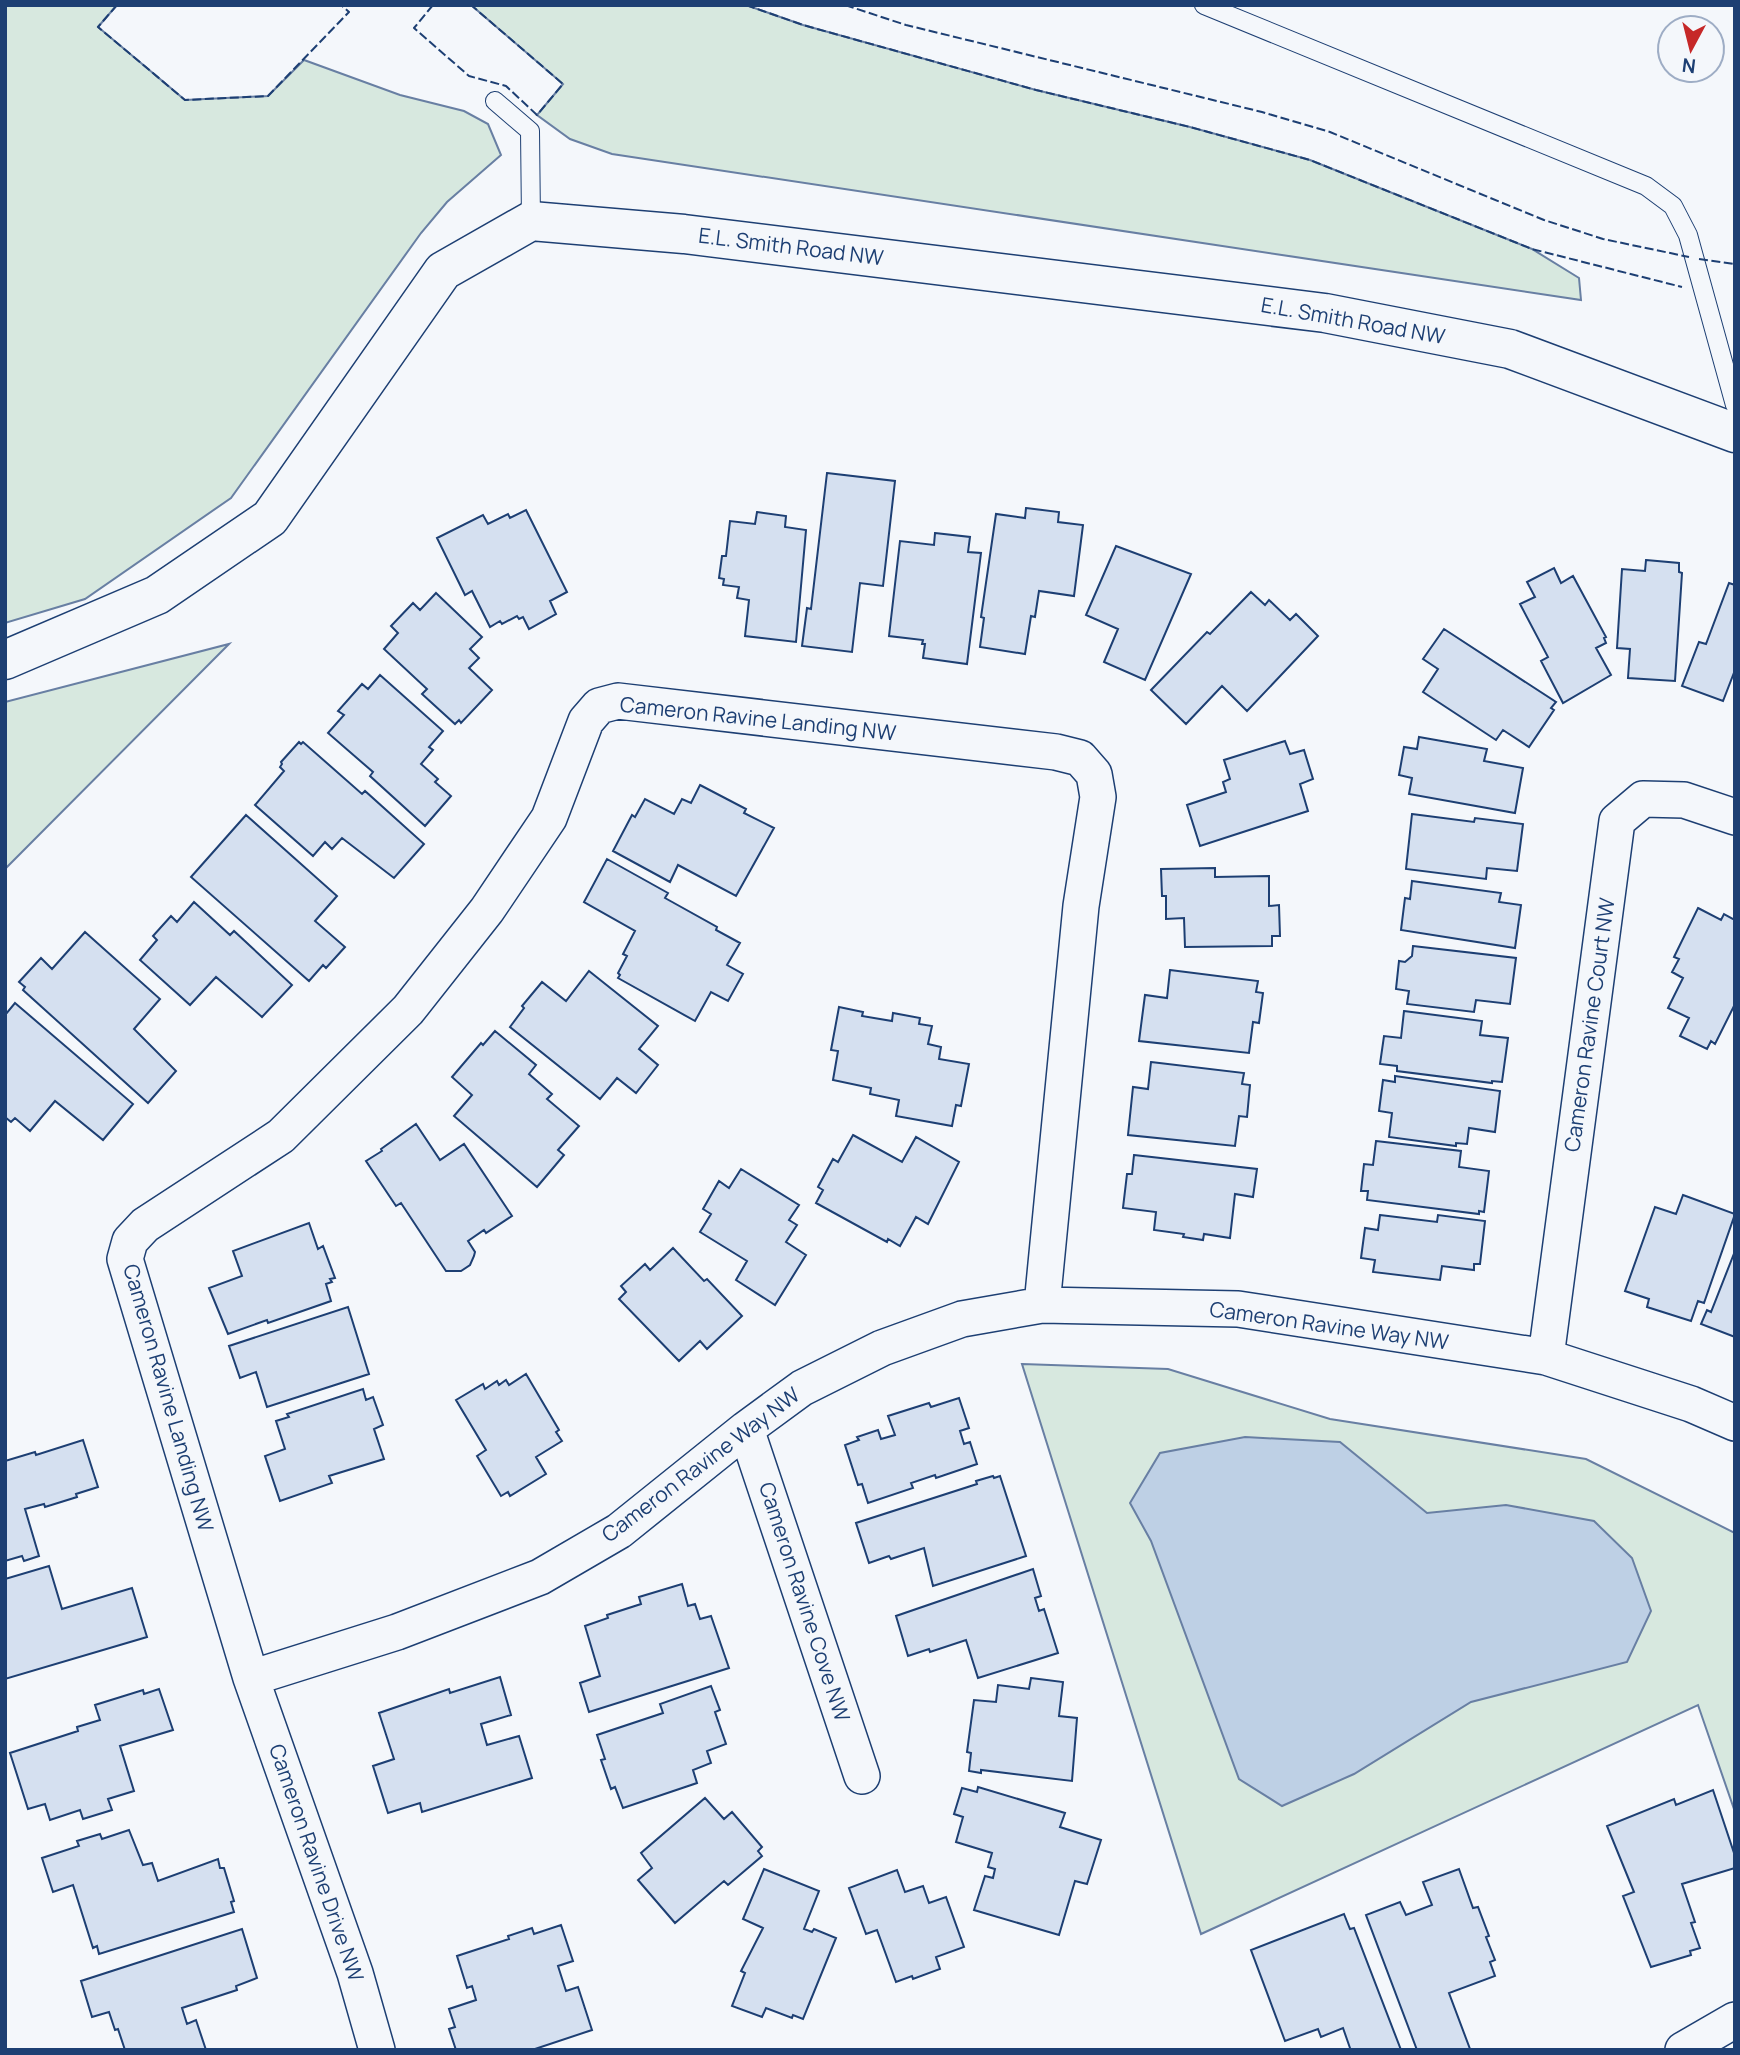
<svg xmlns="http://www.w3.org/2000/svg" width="1740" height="2055" viewBox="0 0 1740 2055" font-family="Manrope,sans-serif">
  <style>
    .green { fill: #d7e8df; stroke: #687fa3; stroke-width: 2 }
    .water { fill: #bed0e5; stroke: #687fa3; stroke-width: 2 }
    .building { fill: #d5e0f0; stroke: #1d3f73; stroke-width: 2 }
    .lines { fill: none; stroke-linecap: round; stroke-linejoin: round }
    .lane-casing { stroke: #1d3f73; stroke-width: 20 }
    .street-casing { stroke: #1d3f73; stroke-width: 38 }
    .secondary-casing { stroke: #1d3f73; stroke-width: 41 }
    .lane { stroke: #f4f7fb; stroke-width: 18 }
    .street { stroke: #f4f7fb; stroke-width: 35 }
    .secondary { stroke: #f4f7fb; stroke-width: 38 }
    .fence { stroke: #1d3f73; stroke-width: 2; stroke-dasharray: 9 3.5; stroke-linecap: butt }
    .labels { text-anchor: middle; stroke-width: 5; stroke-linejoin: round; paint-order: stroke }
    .street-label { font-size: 21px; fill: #1d3f73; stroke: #f4f7fb }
  </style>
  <rect width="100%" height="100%" fill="#f4f7fb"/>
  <path class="green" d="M5,5H117L98,27L185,100L268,96L304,60L400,95L464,111L488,124L501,155L447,202L421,233L231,498L85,599L5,623Z
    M471,5H746L803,25L1036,90L1190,127L1310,160L1532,249L1579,278L1581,300L612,154L570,139L537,115L563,84Z
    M229,644L5,869V702Z
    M1022,1364L1168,1369L1330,1419L1586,1459L1735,1533V1812L1698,1705L1201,1934Z"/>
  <path class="water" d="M1245,1437L1340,1442L1427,1513L1506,1505L1594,1521L1632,1558L1651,1611L1627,1662L1471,1702L1354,1774L1282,1806L1239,1779L1151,1541L1130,1503L1160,1453Z"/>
  <path class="building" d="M827,473L895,481L883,586L860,583L852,652L802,646L807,608L811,609Z
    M1026,508L1059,512L1058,522L1083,525L1074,596L1039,591L1035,617L1031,616L1025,654L980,647L984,618L981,617L996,514L1025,518Z
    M526,510L567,592L550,601L556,614L529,629L523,617L519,619L517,616L502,624L500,621L490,627L472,591L465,595L437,538L483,515L488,524L508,514L510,518Z
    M757,512L786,516L785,527L806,530L796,642L745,636L749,600L737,598L739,587L723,585L724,579L719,578L722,556H726L730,521L755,524Z
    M935,533L970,537L968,552L981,553L967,664L923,658L925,644H922L923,640L889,636L900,541L934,545Z
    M1116,546L1191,574L1145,680L1104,662L1118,629L1086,615Z
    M1646,560L1679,563V572L1682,573L1675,681L1628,678L1630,649L1617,648L1622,569L1645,571Z
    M1554,568L1561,583L1573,576L1606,637L1604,638L1606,643L1596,648L1611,675L1563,703L1541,661L1548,657L1520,604L1535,597L1527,582Z
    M1729,583L1735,585V670L1723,701L1682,686L1699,642L1706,644Z
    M1251,592L1265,605L1269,600L1290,620L1296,614L1318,636L1247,711L1222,686L1186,724L1151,690L1207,632L1210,634Z
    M436,593L482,637L470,649L479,658L469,668L492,690L461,723L459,720L455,724L422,694L427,689L384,649L398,633L391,626L413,603L420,610Z
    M1444,629L1556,702L1551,708L1554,710L1529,747L1503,730L1496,740L1423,692L1438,669L1423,659Z
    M380,675L443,731L429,747L433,750L421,764L438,779L435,782L451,796L425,826L370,776L373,772L328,733L344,715L338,711L362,684L368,689Z
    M1419,737L1487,749L1484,761L1523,768L1515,813L1409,794L1412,778L1399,775L1404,747L1417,749Z
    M1285,741L1290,754L1304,750L1313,779L1300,784L1308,811L1200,846L1187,805L1226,792L1223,782L1230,779L1224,760Z
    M299,742L301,744L303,742L362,794L365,791L424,844L394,878L342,838L332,849L325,842L313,856L255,805L284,771L280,767L282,764L281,762Z
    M700,785L746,809L744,813L774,828L736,896L678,865L670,882L613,851L632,815L635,817L645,799L674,814L682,799L691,803Z
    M1412,814L1474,822L1475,818L1523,824L1517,871L1487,868L1486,879L1406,869Z
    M246,815L337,896L315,921L345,947L326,968L323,965L309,981L191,877Z
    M607,859L668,893L665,898L717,927L716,930L740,943L727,965L743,974L728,1001L711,992L695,1021L618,978L620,975L618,973L627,956L623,954L635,931L584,902Z
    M1215,868V877L1269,876V906L1279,905L1280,936H1272V946L1185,947L1184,918L1166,919V896H1162L1161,869Z
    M1412,881L1501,893L1499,902L1521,905L1515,948L1401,930L1405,898L1410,899Z
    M194,902L230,935L234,931L292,985L262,1017L216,977L190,1005L140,960L157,940L153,936L171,916L177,922Z
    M1698,908L1721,920L1724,914L1735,920V1004L1715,1044L1711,1041L1707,1049L1680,1036L1689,1018L1668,1008L1683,978L1672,972L1679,959L1674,957Z
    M85,932L160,999L134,1029L176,1071L148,1103L23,990L25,987L19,982L41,958L52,969Z
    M1413,946L1516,958L1510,1004L1476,1000L1474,1012L1407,1004L1409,991L1396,989L1399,961L1405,962L1412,956Z
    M1170,970L1258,981L1256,992L1263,993L1259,1023L1253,1022L1249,1053L1139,1041L1145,995L1167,998Z
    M589,971L658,1026L639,1049L658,1065L636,1093L617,1078L600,1099L510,1027L524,1008L522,1006L542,982L566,1001Z
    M15,1003L133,1104L103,1140L55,1101L30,1131L15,1118L11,1122L5,1117V1015Z
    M839,1007L863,1012L862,1016L892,1021L893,1013L920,1018L919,1024L932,1026L928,1044L941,1047L939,1059L969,1064L961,1106L956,1105L952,1126L896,1116L899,1100L870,1094L871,1088L833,1080L838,1051L831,1050Z
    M1404,1011L1482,1021L1480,1035L1508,1038L1502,1082L1492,1081V1083L1397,1071V1066L1380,1064L1384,1036L1401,1038Z
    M495,1031L536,1065L529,1074L552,1094L547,1099L579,1126L558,1150L564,1155L537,1187L454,1116L472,1095L452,1077L481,1043L483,1045Z
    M1151,1062L1244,1073L1242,1084L1250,1085L1247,1117L1239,1116L1235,1146L1128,1135L1133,1087L1148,1089Z
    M1395,1076L1500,1091L1495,1132L1469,1128L1467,1144L1456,1143V1146L1389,1137L1392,1113L1379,1111L1383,1080L1395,1082Z
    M416,1124L440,1160L464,1144L512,1216L486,1233L484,1230L468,1241L475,1252L474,1256L470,1265L461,1271H446L401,1203L396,1206L366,1161L382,1151L381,1149Z
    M853,1135L902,1162L916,1137L959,1162L928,1224L916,1217L900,1246L888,1239L887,1242L816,1203L823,1190L818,1187L833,1159L838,1162Z
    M1376,1141L1461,1151L1459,1167L1489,1171L1484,1212L1479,1211V1214L1367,1200L1368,1191H1361L1364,1164L1373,1165Z
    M1134,1155L1257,1169L1253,1197L1235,1194L1230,1238L1204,1234L1203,1240L1183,1237L1184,1234L1154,1230L1156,1212L1123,1208L1127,1174H1132Z
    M741,1169L799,1205L789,1220L797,1225L786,1242L806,1255L775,1305L736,1280L747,1261L700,1232L711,1214L703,1209L719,1181L729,1188Z
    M1683,1195L1735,1214L1704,1303L1698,1301L1691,1321L1647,1307L1649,1299L1625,1291L1655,1207L1676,1214Z
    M1380,1215L1437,1222L1438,1215L1485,1221L1480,1264H1474V1270L1442,1266L1440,1280L1373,1272L1375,1260L1361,1258L1365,1228L1378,1230Z
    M309,1223L318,1249L323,1246L335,1278L330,1279L332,1282L326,1284L331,1301L268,1323L267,1320L228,1334L209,1288L242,1276L233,1251Z
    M673,1248L704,1281L707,1279L742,1316L707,1349L700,1341L679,1361L619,1299L626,1292L621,1286L645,1264L650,1270Z
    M1735,1251V1337L1701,1324L1707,1310L1711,1312Z
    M348,1307L369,1374L267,1407L256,1372L240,1378L229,1346Z
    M526,1374L559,1430L556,1432L562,1441L536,1457L546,1474L510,1496L508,1492L501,1496L477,1456L486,1450L456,1400L483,1384L485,1389L497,1381L499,1385L506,1380L509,1385Z
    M363,1389L366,1400L373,1397L383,1425L374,1429L384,1459L329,1476L332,1483L280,1501L265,1456L285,1449L276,1421L289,1417L287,1414Z
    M959,1398L969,1428L960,1431L964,1444L970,1442L977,1464L936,1478L935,1475L911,1483L913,1488L868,1503L862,1484L858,1485L845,1445L859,1440L857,1437L878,1430L881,1439L895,1435L888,1416L929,1403L931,1407Z
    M83,1440L98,1487L76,1494L77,1497L45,1507L44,1504L25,1509L39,1556L24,1561L22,1556L5,1561V1461L35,1452L36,1455Z
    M993,1476L994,1478L1000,1476L1026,1556L933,1586L924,1548L891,1559L889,1556L869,1563L856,1523L977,1484L976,1481Z
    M49,1566L62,1609L132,1588L147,1637L5,1679V1579Z
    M1033,1569L1041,1596L1035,1598L1039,1611L1044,1609L1058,1653L978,1678L966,1640L930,1652L929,1649L908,1656L896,1616Z
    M682,1584L688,1606L695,1604L700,1619L711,1616L729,1668L589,1712L580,1683L600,1676L585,1626L608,1618L607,1615L641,1604L639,1597Z
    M500,1677L511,1715L481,1724L487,1745L519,1736L532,1778L422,1812L420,1803L388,1813L373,1766L394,1759L379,1713L449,1689L450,1693Z
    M1031,1678L1063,1682L1059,1716L1077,1718L1072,1781L981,1770V1773L969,1771L971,1753L967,1752L974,1700L996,1702L998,1685L1029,1689Z
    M711,1686L720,1710L715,1712L726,1744L707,1751L711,1763L693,1770L697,1783L623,1808L615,1787L611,1789L601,1760L605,1759L597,1735L663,1713L660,1704Z
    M159,1689L173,1730L120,1746L134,1791L108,1799L112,1810L83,1819L80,1810L50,1820L45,1804L28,1809L10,1753L78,1731L77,1727L100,1720L95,1705L143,1690L144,1694Z
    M978,1787L1065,1813L1060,1827L1101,1840L1087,1884L1075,1881L1059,1935L974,1910L985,1876L993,1878L995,1869L988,1867L992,1853L956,1842L963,1817L954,1814L962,1788L977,1792Z
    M1713,1790L1735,1856V1868L1682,1884L1695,1922L1691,1923L1700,1948L1690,1951L1691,1955L1651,1967L1623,1896L1634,1892L1607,1826L1674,1799L1676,1805Z
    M705,1798L724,1819L732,1812L762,1847L758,1851L762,1856L728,1885L724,1881L675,1923L638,1880L652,1868L641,1853Z
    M129,1830L143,1865L152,1863L158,1881L218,1859L220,1868H224L234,1901L231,1902L234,1912L99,1954L97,1946L93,1948L73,1885L53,1892L42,1858L79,1846L77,1841L100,1834L102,1839Z
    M764,1869L819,1891L804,1929L812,1932L814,1929L836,1938L803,2019L793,2015L792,2018L766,2008L762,2017L732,2006L745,1973L741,1971L763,1928L743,1919Z
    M1459,1869L1473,1908L1478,1907L1489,1936L1486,1937L1495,1960L1490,1962L1495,1976L1449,1993L1470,2049L1417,2050L1366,1915L1400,1902L1406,1915L1432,1905L1423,1882Z
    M897,1870L905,1892L923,1886L929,1903L946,1897L964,1947L936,1957L940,1969L913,1979L912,1976L896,1982L877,1930L866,1934L849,1888Z
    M1344,1914L1350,1929L1354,1928L1401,2050H1347L1350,2048L1343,2028L1321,2037L1318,2029L1285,2041L1251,1950Z
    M561,1925L573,1961L558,1966L566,1991L578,1987L592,2030L532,2050H456L449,2029L455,2027L449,2009L476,2000L472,1986L467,1988L457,1956L509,1939L508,1936L532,1928L534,1934Z
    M242,1929L257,1978L236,1986L237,1990L182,2008L187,2024L196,2020L206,2050H125L118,2029L115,2030L109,2012L92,2017L81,1981Z"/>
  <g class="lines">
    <g class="lane-casing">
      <path id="lane" d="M1204,5L1646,186L1673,206L1688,235L1735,405
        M495,101L530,131L531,221"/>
    </g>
    <g class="street-casing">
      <path id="street" d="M1546,1357L1617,821L1643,799L1684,800L1735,817
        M746,1429L862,1776
        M251,1678L397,1632L540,1577L619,1531L746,1429L802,1388L882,1348L962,1319L1042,1305L1238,1309L1546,1357L1691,1404L1735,1423
        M377,2050L355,1973L251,1678L125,1259L130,1241L145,1225L281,1136L408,1010L487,910L549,818L586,721L599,706L618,701L1056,752L1080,758L1094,774L1098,797L1081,906L1042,1305
        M1683,2050L1735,2020"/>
    </g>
    <g class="secondary-casing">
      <path id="secondary" d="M5,660L157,595L270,518L443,271L531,221L684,234L1325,313L1510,349L1735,433"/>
    </g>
    <use href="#lane" class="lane"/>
    <use href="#street" class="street"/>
    <use href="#secondary" class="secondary"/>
    <path class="fence" d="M117,5L98,27L185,100L268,96L349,12L341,5
      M433,5L414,28L469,76L506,86L537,115L563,84L471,5
      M746,5L803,25L1036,90L1190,127L1310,160L1532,249L1682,287
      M845,5L906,25L1262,112L1330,132L1544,220L1603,239L1689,257
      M1699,259L1735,264"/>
  </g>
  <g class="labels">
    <g class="street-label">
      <text transform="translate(791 247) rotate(7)" y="7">E.L. Smith Road NW</text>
      <text transform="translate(1353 321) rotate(10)" y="7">E.L. Smith Road NW</text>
      <text transform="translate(758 719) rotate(6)" y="7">Cameron Ravine Landing NW</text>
      <text transform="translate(1590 1025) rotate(-82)" y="7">Cameron Ravine Court NW</text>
      <text transform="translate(1329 1326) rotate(8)" y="7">Cameron Ravine Way NW</text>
      <text transform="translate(168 1398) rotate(74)" y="7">Cameron Ravine Landing NW</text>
      <text transform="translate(701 1465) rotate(-37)" y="7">Cameron Ravine Way NW</text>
      <text transform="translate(804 1602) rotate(72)" y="7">Cameron Ravine Cove NW</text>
      <text transform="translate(316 1863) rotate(71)" y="7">Cameron Ravine Drive NW</text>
    </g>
  </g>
  <rect width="1740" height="2055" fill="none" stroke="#1d3f73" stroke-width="14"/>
  <g transform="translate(1691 49) rotate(187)"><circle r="33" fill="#f4f7fb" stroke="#9eadc5" stroke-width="2"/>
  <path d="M0-5L12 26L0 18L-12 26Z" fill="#c62828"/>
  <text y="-10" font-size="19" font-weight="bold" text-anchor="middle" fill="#1d3f73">N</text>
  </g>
</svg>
